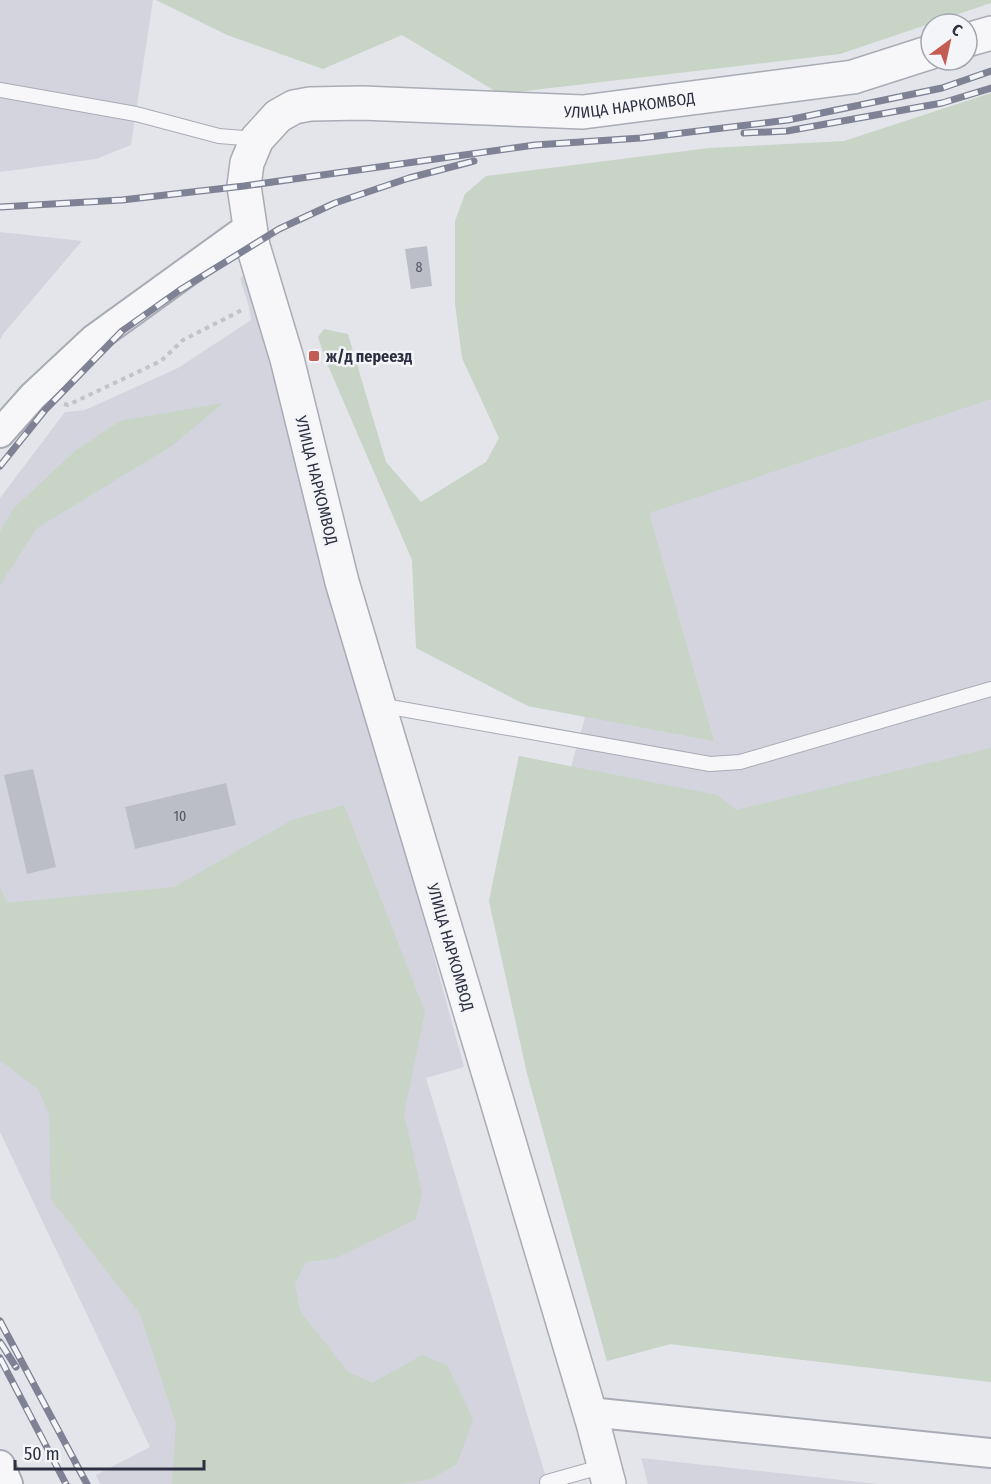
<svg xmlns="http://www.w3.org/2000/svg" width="991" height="1484" viewBox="0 0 991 1484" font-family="'Fira Sans Condensed',sans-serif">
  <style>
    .built { fill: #d3d4dd }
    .green { fill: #c7d4c6 }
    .building { fill: #bcbec7 }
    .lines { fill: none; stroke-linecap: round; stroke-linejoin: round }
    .service-casing { stroke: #a9abb5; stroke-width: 16 }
    .minor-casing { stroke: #a9abb5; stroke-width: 32 }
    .tertiary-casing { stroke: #a9abb5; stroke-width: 36 }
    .path { stroke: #c2c3c9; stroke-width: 4; stroke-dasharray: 4.5 4.5; stroke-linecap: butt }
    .service { stroke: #f7f7f9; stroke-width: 14 }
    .minor { stroke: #f7f7f9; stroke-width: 28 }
    .tertiary { stroke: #f7f7f9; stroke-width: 33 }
    .rail-casing { stroke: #7f8294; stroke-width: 7 }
    .rail { stroke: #f4f5f8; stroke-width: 4.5; stroke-dasharray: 14; stroke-linecap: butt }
    .poi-dot { fill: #c55c54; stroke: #f4f5f8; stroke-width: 2 }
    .labels { text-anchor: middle; stroke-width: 5; stroke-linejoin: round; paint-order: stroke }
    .number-label { font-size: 14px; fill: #515463 }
    .street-label { font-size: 16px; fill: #2d3042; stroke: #f4f5f8 }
    .poi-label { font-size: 16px; font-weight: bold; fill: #2d3042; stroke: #f4f5f8; text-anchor: start }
  </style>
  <rect width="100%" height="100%" fill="#e4e5eb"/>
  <path class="built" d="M0,0H153L131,145L96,159L0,172Z
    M991,156V1382L670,1344L607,1361L527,1073L489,901L519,756L571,767L585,717L528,706L601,245Z
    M0,232L82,241L3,334L0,340Z
    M252,268L272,360L464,1067L426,1078L548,1484H100L96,1475L150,1447L0,1132V498L65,412L85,410L178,368L251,320L249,307L240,278Z
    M641,1458L878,1484H648Z"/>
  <path class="green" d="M156,0H991V3L840,54L500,94L402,35L323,69L227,35Z
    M991,93V399L649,513L714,741L528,706L416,648L412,560L326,361L318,337L324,329L348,334L386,462L421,502L486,462L499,438L462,358L455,304V221L465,194L486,176L709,148L844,141Z
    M223,403L173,445L37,528L0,585V532L13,509L75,451L120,421Z
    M991,748V1382L670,1344L607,1361L527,1073L489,901L519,756L717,795L736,810Z
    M344,805L425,1012L404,1114L422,1193L416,1219L336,1258L306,1262L295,1284L300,1311L348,1372L372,1383L422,1355L447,1365L473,1419L457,1464L431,1479L401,1484H172L176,1423L140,1314L51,1199L49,1114L38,1089L0,1060V887L7,903L174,887L292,820Z"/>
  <path class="building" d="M427,246L432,286L411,289L405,249Z
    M33,769L56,867L27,874L4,775Z
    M226,783L236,825L135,849L125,807Z"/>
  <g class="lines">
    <g class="service-casing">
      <path id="service" d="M0,90L136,114L219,136L257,139
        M379,705L710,764L740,762L991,689
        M547,1482L604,1466"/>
    </g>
    <g class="minor-casing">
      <path id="minor" d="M0,433L33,396L94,339L249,227
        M589,1412L991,1453
        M0,1465L8,1484"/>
    </g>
    <g class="tertiary-casing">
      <g id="tertiary">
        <path d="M967,40L991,33"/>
        <path id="s1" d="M609,1484L593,1423L342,582L287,359L253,246L244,186L247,163L257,139L278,116L294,107L310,104L362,103L583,112L853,77L931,52"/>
      </g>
    </g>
    <path class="path" d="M64,404L68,405L161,361L183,340L244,309"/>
    <use href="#service" class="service"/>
    <use href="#minor" class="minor"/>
    <use href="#tertiary" class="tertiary"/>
    <g class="rail-casing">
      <path id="rail" d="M744,133L787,131L942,103L991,88
        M0,207L122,200L244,186L535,145L641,138L788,120L942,88L991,71
        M0,466L45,410L122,331L180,290L279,229L335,203L409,178L474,161
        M0,1321L80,1471
        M0,1342L16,1367
        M0,1358L66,1484
        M76,1464L87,1484"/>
    </g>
    <use href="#rail" class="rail"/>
  </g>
  <rect class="poi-dot" x="308" y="350" width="12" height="12" rx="3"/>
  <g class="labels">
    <g class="number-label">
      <text x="419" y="272">8</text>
      <text x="180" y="821">10</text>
    </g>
    <g class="street-label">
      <text dy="6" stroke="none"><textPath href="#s1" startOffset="1784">УЛИЦА НАРКОМВОД</textPath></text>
      <text transform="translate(317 480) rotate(76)" y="6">УЛИЦА НАРКОМВОД</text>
      <text transform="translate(451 947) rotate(74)" y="6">УЛИЦА НАРКОМВОД</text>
    </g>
    <g class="poi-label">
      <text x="326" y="362">ж/д переезд</text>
    </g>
  </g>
  <g transform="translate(949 42) rotate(33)"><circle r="28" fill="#f4f5f8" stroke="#a4a6af" stroke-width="1.5"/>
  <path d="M0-4.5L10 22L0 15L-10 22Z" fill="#c55c54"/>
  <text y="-9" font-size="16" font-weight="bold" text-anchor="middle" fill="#2d3042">С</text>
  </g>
  <path d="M15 1460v9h189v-9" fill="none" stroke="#2d3042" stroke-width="3"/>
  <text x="24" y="1460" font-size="18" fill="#2d3042" stroke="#f4f5f8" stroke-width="4.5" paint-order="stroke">50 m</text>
</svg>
